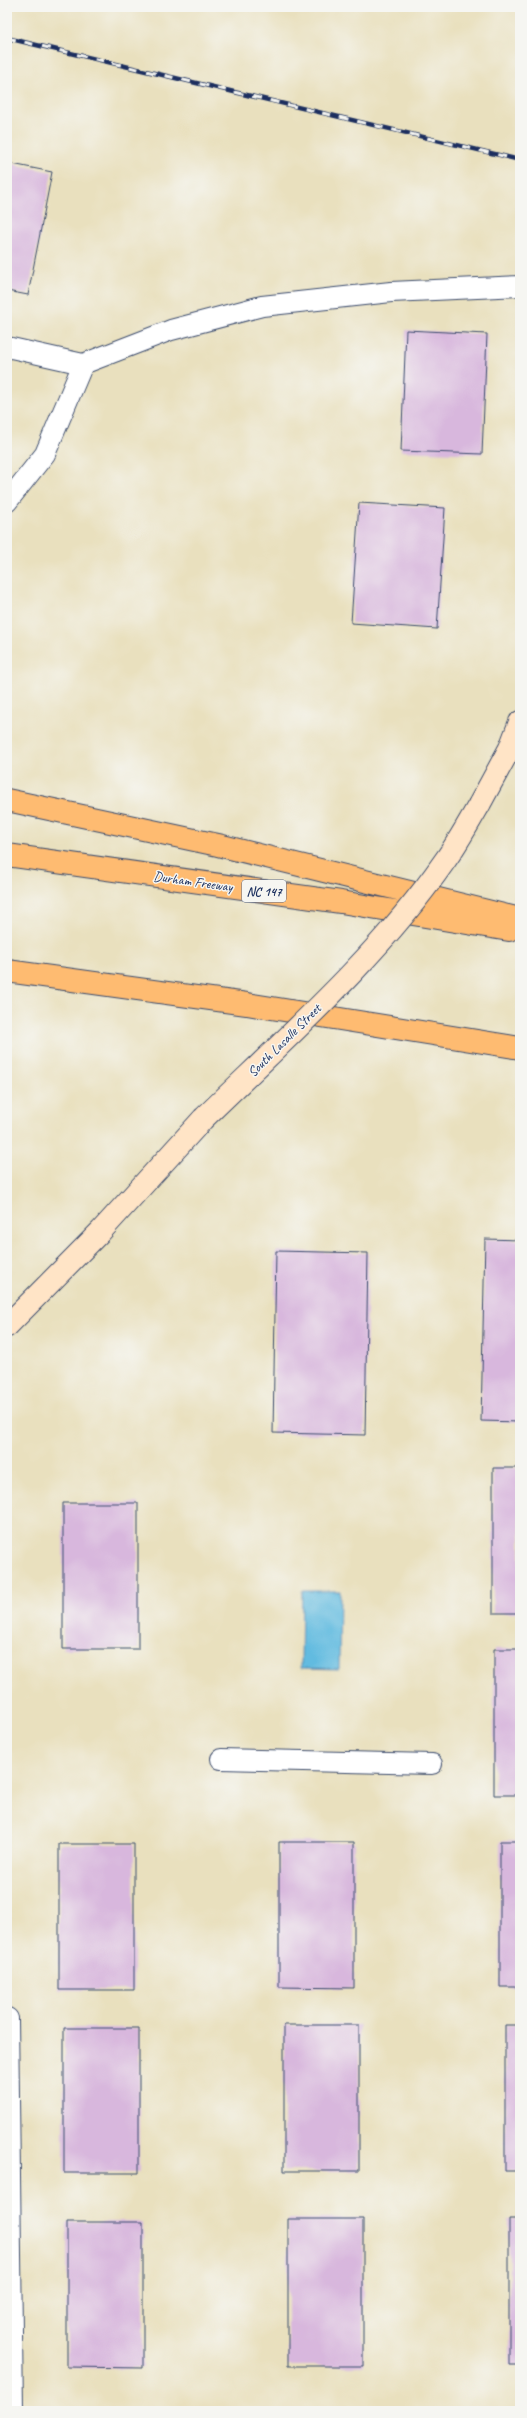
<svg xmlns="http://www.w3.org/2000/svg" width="527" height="2418" viewBox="0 0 527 2418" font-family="Caveat,sans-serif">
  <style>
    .water { fill: #62bbe0; stroke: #3e759f }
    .building { fill: #d8b7dd }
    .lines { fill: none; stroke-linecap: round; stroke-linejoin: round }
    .lane-casing { stroke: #3a4a6c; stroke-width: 22 }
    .street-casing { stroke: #3a4a6c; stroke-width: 24 }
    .secondary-casing { stroke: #3a4a6c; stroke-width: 24 }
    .highway-casing { stroke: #3a4a6c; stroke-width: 24 }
    .lane { stroke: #fff; stroke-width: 20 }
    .street { stroke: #fff; stroke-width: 22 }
    .secondary { stroke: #ffe4c6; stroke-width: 22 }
    .highway { stroke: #febb71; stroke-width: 22 }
    .rail-casing { stroke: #1b2f5e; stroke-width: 4.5 }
    .rail { stroke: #f6f6f2; stroke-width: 3; stroke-dasharray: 9; stroke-linecap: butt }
    .secondary-bridge-casing { stroke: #3a4a6c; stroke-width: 24; stroke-linecap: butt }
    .secondary-bridge { stroke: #ffe4c6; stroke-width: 22 }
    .labels { text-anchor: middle; stroke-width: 3; stroke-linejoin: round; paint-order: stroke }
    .shield { fill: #f6f6f2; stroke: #5d6b8a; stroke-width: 1 }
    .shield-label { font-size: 13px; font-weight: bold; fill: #1b2f5e }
    .street-label { font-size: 14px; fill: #1b2f5e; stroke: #f6f6f2 }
  </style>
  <rect width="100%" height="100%" fill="#f6f6f2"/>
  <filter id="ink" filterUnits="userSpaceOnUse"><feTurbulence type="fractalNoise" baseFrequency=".025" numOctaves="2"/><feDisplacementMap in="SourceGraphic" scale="8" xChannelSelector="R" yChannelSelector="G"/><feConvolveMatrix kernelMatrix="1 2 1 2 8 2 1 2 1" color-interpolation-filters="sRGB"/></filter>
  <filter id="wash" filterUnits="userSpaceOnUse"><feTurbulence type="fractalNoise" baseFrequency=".012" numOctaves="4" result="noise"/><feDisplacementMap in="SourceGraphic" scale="16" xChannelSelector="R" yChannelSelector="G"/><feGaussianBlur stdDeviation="0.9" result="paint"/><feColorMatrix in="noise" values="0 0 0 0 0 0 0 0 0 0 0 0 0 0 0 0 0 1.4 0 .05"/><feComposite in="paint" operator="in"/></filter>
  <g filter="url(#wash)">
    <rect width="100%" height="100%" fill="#e9e0be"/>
    <path class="water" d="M302,1591H340L339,1669L301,1668Z"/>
    <g id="blocks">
      <path class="building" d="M7,163L52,172L28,295L7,291Z
        M406,330L487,334L482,454L401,451Z
        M359,503L445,508L437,629L351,623Z
        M485,1239L520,1240V1422L481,1421Z
        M276,1251L368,1253L365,1435L273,1433Z
        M493,1468H520V1613H493Z
        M63,1503H138V1649H63Z
        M494,1649H520V1795H494Z
        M500,1841H520V1987H500Z
        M279,1842H354V1988L279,1987Z
        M59,1844H134V1990H59Z
        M284,2025H359V2171H284Z
        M505,2025H520V2171H505Z
        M64,2028H139V2173H64Z
        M288,2219H363V2366H288Z
        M509,2219H520V2365H509Z
        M67,2222H143V2368L67,2367Z"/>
    </g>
  </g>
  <g filter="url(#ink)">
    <use href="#blocks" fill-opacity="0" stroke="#3a4a6c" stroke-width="1"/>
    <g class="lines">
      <g class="lane-casing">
        <path id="lane" d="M7,347L83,364L171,330L262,306L391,292L520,286
          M7,502L45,454L83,364
          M221,1759L432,1764"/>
      </g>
      <g class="street-casing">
        <path id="street" d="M7,2019L12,2411"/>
      </g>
      <g class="secondary-casing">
        <path id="secondary" d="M479,805L510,748L520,722
          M7,1326L101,1231L203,1119"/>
      </g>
      <g class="highway-casing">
        <path id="highway" d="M7,800L218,845L520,919
          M7,855L341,902L509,930
          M7,971L247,1004L520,1048"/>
      </g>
      <use href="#lane" class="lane"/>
      <use href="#street" class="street"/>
      <use href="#secondary" class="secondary"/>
      <use href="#highway" class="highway"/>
      <g class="rail-casing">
        <path id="rail" d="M7,38L520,160"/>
      </g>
      <use href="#rail" class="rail"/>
      <g class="secondary-bridge-casing">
        <path id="secondary-bridge" d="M203,1119C285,1039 379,956 444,862C457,844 468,824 479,805"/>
      </g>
      <use href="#secondary-bridge" class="secondary-bridge"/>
    </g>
  </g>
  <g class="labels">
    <rect class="shield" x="242" y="880" width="44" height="22" rx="3"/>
    <g class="shield-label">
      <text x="264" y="896">NC 147</text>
    </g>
    <g class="street-label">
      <text transform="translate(193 881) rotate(8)" y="5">Durham Freeway</text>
      <text transform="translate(284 1040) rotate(-45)" y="5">South Lasalle Street</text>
    </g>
  </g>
  <rect width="527" height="2418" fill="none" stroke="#f6f6f2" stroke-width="24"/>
</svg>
